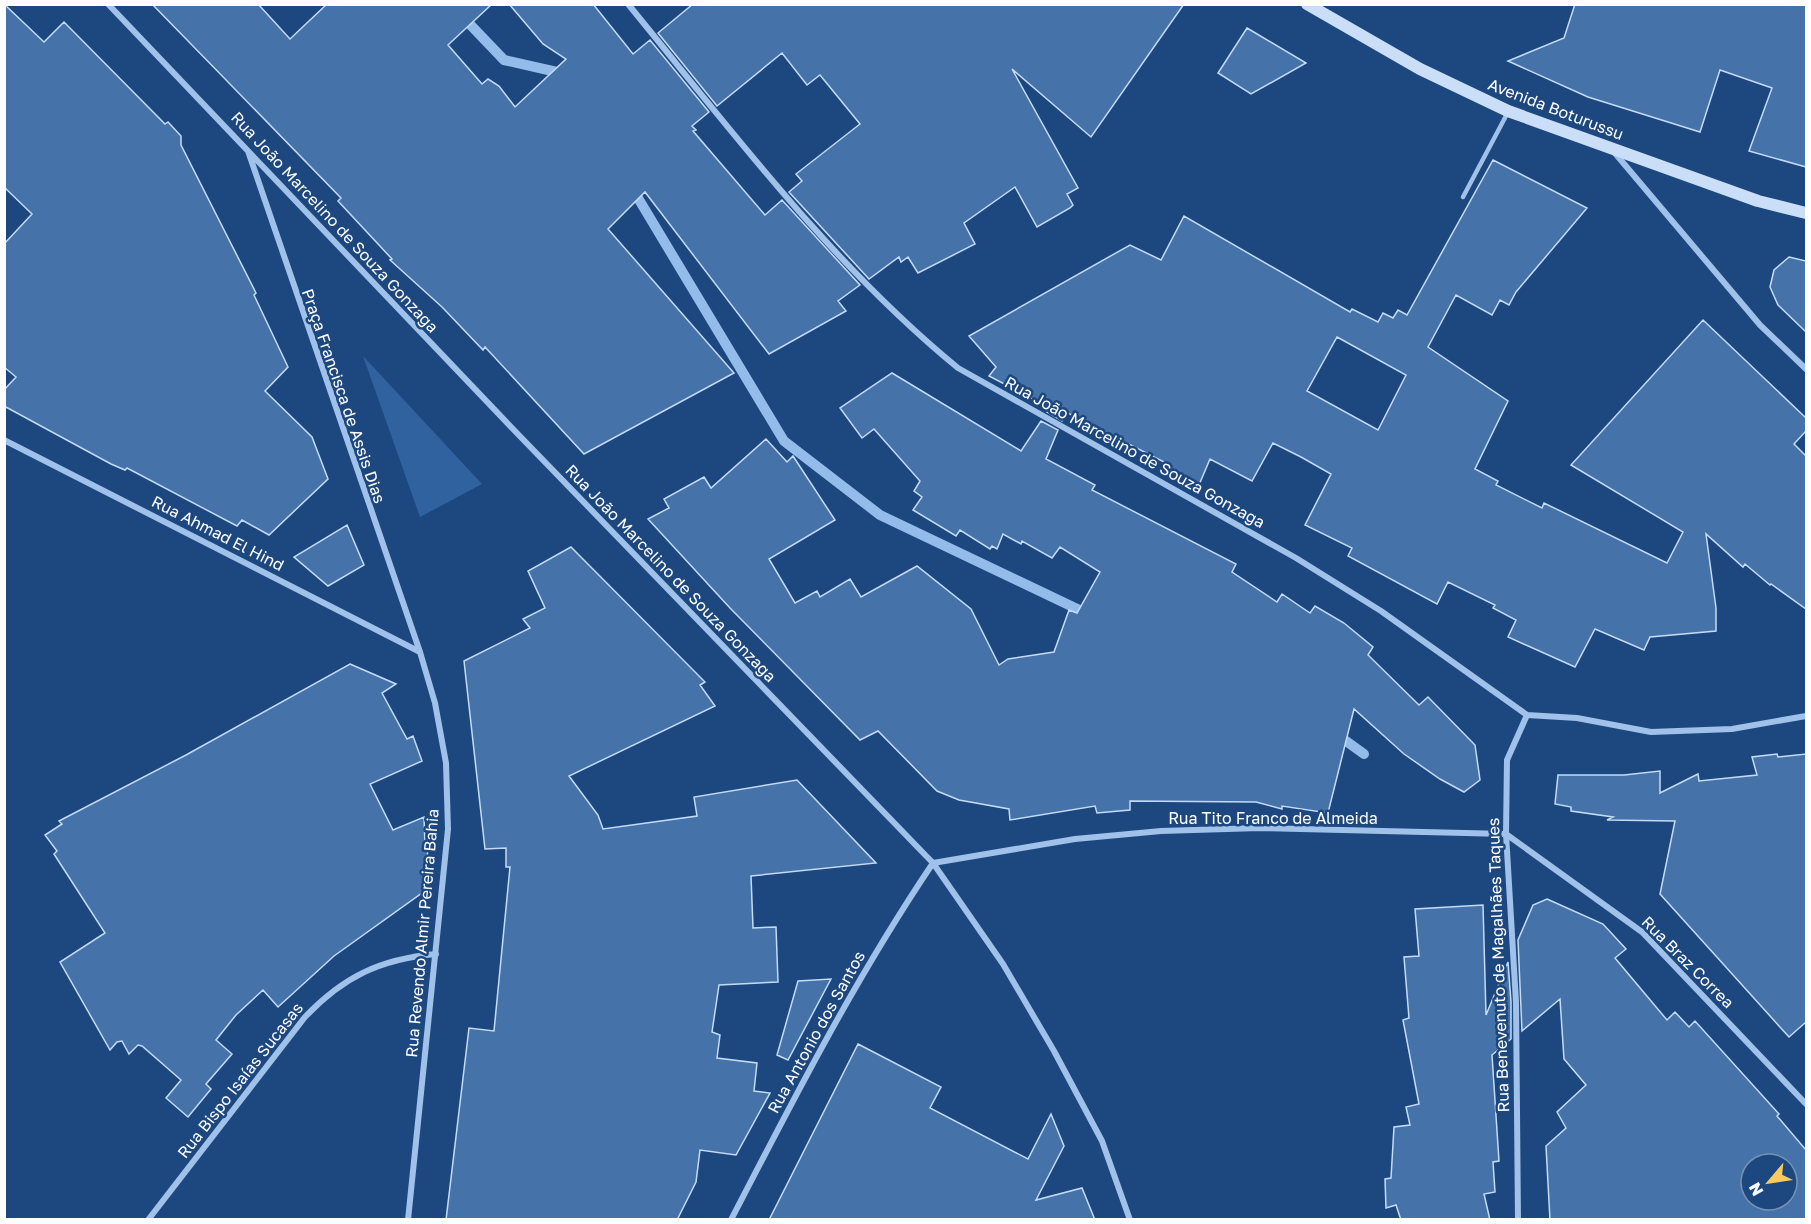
<svg xmlns="http://www.w3.org/2000/svg" width="1811" height="1224" viewBox="0 0 1811 1224" font-family="'Golos Text',sans-serif">
  <style>
    .green { fill: #2f629e }
    .lines { fill: none; stroke-linecap: round; stroke-linejoin: round }
    .stream { stroke: #93bceb; stroke-width: 10 }
    .building { fill: #4572a9; stroke: #c4dbf7; stroke-width: 1.5; fill-rule: evenodd }
    .lane { stroke: #a0c1e9; stroke-width: 4.5 }
    .street { stroke: #a0c1e9; stroke-width: 6 }
    .secondary { stroke: #cbdef7; stroke-width: 12 }
    .labels { text-anchor: middle; stroke-width: 5; stroke-linejoin: round; paint-order: stroke }
    .street-label { font-size: 16px; fill: #fff; stroke: #1d487f }
  </style>
  <rect width="100%" height="100%" fill="#1d487f"/>
  <path class="green" d="M363,356L482,484L420,517Z"/>
  <g class="lines">
    <path class="stream" d="M461,15L504,60L557,72L562,79
      M632,188L784,441L880,515L1092,616
      M1335,733L1364,754"/>
  </g>
  <path class="building" d="M4,4L44,42L64,22L165,124L168,122L181,136V145L256,293L254,295L288,367L265,391L312,437L328,479L269,535L242,520L237,526L127,468L125,470L111,464L4,406V390L16,377L4,367V244L32,214L4,187Z
    M152,4H258L290,39L327,4H492L448,45L482,84L488,79L499,86L515,107L566,59L543,44L509,4H593L633,54L650,40L709,112L692,126L696,130L693,131L765,215L782,200L860,285L838,301L846,311L769,354L645,192L608,229L734,373L584,454L485,347L483,350L442,307L390,260L392,259L338,201L341,198Z
    M693,4H1184L1091,137L1012,69L1078,188L1067,194L1073,205L1070,208L1037,227L1015,187L964,223L975,244L918,273L908,257L901,262L899,257L869,279L789,192L802,181L796,174L860,124L820,75L807,85L782,53L717,106L658,33Z
    M1575,4H1806V167L1749,151L1772,88L1720,70L1700,132L1588,97L1508,61L1564,38Z
    M1247,28L1306,63L1251,94L1218,73Z
    M1493,160L1587,208L1516,292L1509,305L1500,300L1492,315L1456,295L1428,347L1508,401L1475,469L1498,481L1496,485L1542,508L1544,503L1667,563L1683,532L1571,465L1703,320L1806,418V431L1794,444L1806,456V609L1771,584L1770,585L1745,564L1743,567L1706,534L1716,608V631L1650,637L1644,650L1595,629L1575,667L1508,637L1516,620L1493,608L1495,605L1448,582L1437,604L1348,556L1352,548L1305,525L1331,474L1301,457L1273,443L1252,481L1210,459L1199,485L1168,468L1170,465L1066,412L1062,421L1047,412L1050,408L989,376L996,367L969,336L1130,245L1161,260L1184,216L1350,312L1352,309L1378,322L1383,313L1393,318L1398,310L1407,315ZM1337,337L1406,375L1378,430L1307,391Z
    M1789,257L1806,261V332L1778,305L1770,287L1774,270Z
    M892,373L1021,451L1041,421L1058,430L1046,459L1095,485L1092,490L1236,564L1232,572L1277,602L1282,594L1310,613L1315,606L1344,623L1373,647L1368,655L1419,705L1428,697L1475,745L1480,780L1464,792L1440,779L1404,754L1354,709L1328,813L1282,806V809L1256,802L1130,801V810L1097,813L1095,806L1010,820L1009,809L959,800L937,791L878,731L860,740L730,608L648,519L669,508L664,499L704,477L711,488L766,439L787,462L793,456L835,520L769,559L795,603L817,591L820,597L850,579L861,597L917,566L971,609L999,665L1008,659L1054,652L1069,610L1077,613L1100,572L1060,547L1052,558L1022,541L1021,544L1003,534L997,549L992,546L990,549L960,530L956,536L913,510L922,497L914,491L920,481L874,429L862,438L840,408Z
    M347,525L364,565L328,586L294,557Z
    M571,547L705,682L700,685L715,706L569,776L598,815L603,829L697,816L694,797L797,780L876,863L751,876L753,928L776,927L778,982L719,985L712,1032L720,1035L717,1058L757,1063L754,1091L770,1093L736,1155L700,1150L696,1182L677,1220H446L469,1028L494,1031L510,867H506V848L485,849L464,661L530,628L523,619L545,608L528,571Z
    M350,664L396,684L382,693L407,739L413,736L422,761L370,784L393,830L424,817L425,844L428,842L426,890L334,956L278,1007L263,990L236,1015L216,1040L232,1054L206,1084L211,1089L188,1117L166,1098L181,1080L142,1046L138,1045L129,1054L122,1041L117,1042L110,1050L60,962L105,933L54,854L57,851L45,835L62,824L59,821L186,755Z
    M1777,754L1778,757L1806,754V1022L1789,1037L1660,894L1675,821L1607,820L1613,817L1571,811V807L1555,804L1558,775H1624L1660,771V793L1698,774L1699,781L1757,775L1752,757Z
    M1547,899L1603,924L1626,949L1615,958L1667,1020L1675,1012L1689,1027L1695,1021L1779,1114L1777,1116L1806,1150V1220H1550L1546,1146L1566,1128L1557,1112L1586,1085L1564,1059L1560,999L1522,1031L1518,940L1533,905ZM1751,1164H1787V1200H1751Z
    M1483,905L1486,1015L1508,962L1511,1002V1039L1492,1055L1499,1161L1493,1162L1495,1192L1484,1194L1490,1220H1401L1396,1205L1386,1208L1385,1179L1391,1178L1394,1127L1410,1125L1406,1107L1419,1104L1403,1020L1409,1018L1404,957L1419,956L1415,909Z
    M831,979L788,1060L777,1055L798,981Z
    M858,1044L941,1087L930,1108L1028,1159L1051,1114L1064,1146L1036,1200L1082,1188L1095,1220H769Z"/>
  <g class="lines">
    <path class="lane" d="M1463,197L1507,114"/>
    <path class="street" d="M108,4L512,428L933,863L1003,964L1054,1051L1102,1141L1130,1220
      M628,4C732,131 831,264 958,368L1296,558L1381,611L1527,715
      M248,151L420,652L435,703L446,763L448,829L408,1220
      M1614,152L1760,325L1806,369
      M4,440L420,652
      M1527,715L1577,718L1651,732L1732,729L1806,716
      M933,863L1075,839L1161,831L1260,828L1506,834L1642,932L1806,1104
      M148,1220L305,1017C343,977 380,959 436,954
      M731,1220C794,1098 856,977 933,863
      M1518,1220L1516,1002L1506,834L1507,760L1527,715"/>
    <path class="secondary" d="M1307,4L1420,69L1508,111L1758,201L1806,213"/>
  </g>
  <g class="labels">
    <g class="street-label">
      <text transform="translate(1556 109) rotate(21)" y="6">Avenida Boturussu</text>
      <text transform="translate(335 222) rotate(47)" y="6">Rua João Marcelino de Souza Gonzaga</text>
      <text transform="translate(344 396) rotate(71)" y="6">Praça Francisca de Assis Dias</text>
      <text transform="translate(1135 452) rotate(29)" y="6">Rua João Marcelino de Souza Gonzaga</text>
      <text transform="translate(218 533) rotate(27)" y="6">Rua Ahmad El Hind</text>
      <text transform="translate(671 573) rotate(46)" y="6">Rua João Marcelino de Souza Gonzaga</text>
      <text x="1273" y="824">Rua Tito Franco de Almeida</text>
      <text transform="translate(422 933) rotate(-85)" y="6">Rua Revendo Almir Pereira Bahia</text>
      <text transform="translate(1688 962) rotate(45)" y="6">Rua Braz Correa</text>
      <text transform="translate(1498 965) rotate(-92)" y="6">Rua Benevenuto de Magalhães Taques</text>
      <text transform="translate(816 1032) rotate(-61)" y="6">Rua Antonio dos Santos</text>
      <text transform="translate(240 1080) rotate(-52)" y="6">Rua Bispo Isaías Sucasas</text>
    </g>
  </g>
  <rect width="1811" height="1224" fill="none" stroke="#ffffff" stroke-width="12"/>
  <g transform="translate(1769 1182) rotate(241)"><circle r="28" fill="#1d487f" stroke="#7791b2" stroke-width="1.5"/>
  <path d="M0-4.5L10 22L0 15L-10 22Z" fill="#f9cb5e"/>
  <text y="-9" font-size="16" font-weight="bold" text-anchor="middle" fill="#ffffff">N</text>
  </g>
</svg>
